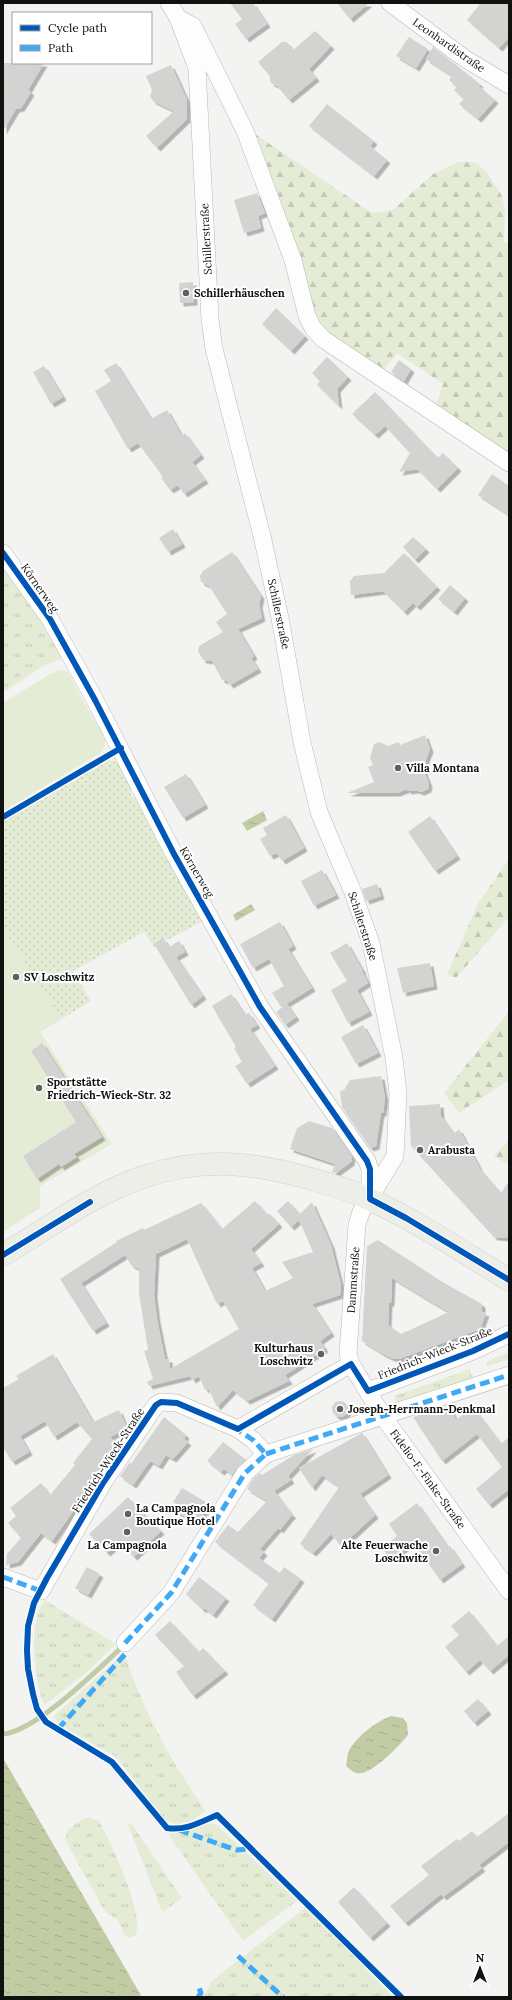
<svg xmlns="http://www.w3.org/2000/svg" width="512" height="2000" viewBox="0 0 512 2000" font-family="Lora,serif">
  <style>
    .grass { fill: url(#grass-tufts) }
    .forest { fill: url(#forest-firs) }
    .park { fill: url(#park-dots) }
    .pitch { fill: #e5ecd6 }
    .water { fill: url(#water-ripples) }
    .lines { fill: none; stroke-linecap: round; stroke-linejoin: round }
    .stream { stroke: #c1cca5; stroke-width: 5 }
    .building { fill: #d3d4d2; fill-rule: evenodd; filter: url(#shadow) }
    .minor-casing { stroke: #b8b9b7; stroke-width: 18 }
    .major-casing { stroke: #d0d0cf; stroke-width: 23 }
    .minor { stroke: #fdfdfd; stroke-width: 17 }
    .major { stroke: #eceee7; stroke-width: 22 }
    .quiet { stroke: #3fa9f5; stroke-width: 5; stroke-dasharray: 10 5; stroke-linecap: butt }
    .cycleway-casing { stroke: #fff; stroke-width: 8 }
    .cycleway { stroke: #0057b8; stroke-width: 6 }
    .poi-dot { fill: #60605f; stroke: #fff; stroke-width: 1.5 }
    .labels { text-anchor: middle; stroke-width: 4; stroke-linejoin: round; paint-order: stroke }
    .street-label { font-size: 11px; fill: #111110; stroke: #fff }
    .poi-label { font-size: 11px; font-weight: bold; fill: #111110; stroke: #fff; text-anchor: start }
  </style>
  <defs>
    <pattern id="grass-tufts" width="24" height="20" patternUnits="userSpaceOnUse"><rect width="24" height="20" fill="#e5ecd6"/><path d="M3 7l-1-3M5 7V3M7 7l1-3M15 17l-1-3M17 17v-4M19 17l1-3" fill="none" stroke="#c3c9b7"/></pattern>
    <pattern id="forest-firs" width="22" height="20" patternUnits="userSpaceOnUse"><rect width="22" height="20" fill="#e5ecd6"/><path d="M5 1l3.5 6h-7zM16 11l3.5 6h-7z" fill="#c3c9b7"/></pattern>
    <pattern id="park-dots" width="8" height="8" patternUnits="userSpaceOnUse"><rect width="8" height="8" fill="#e5ecd6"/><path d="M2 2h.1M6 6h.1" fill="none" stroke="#c3c9b7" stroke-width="1.8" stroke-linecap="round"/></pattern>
    <pattern id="water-ripples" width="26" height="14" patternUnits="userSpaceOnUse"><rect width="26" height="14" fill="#c1cca5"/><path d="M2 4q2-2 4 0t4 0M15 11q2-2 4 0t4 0" fill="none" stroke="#a5ae8d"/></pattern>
    <filter id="shadow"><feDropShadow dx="3.5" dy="3.5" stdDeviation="0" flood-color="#0004"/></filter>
  </defs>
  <rect width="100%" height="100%" fill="#f3f4f2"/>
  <path class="grass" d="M3,563C19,586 59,633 61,659L43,666L3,693Z
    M509,1352V1359L488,1366L486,1362Z
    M470,1369L473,1379L397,1404L394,1396Z
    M45,1600L116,1644L85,1674L44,1705C34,1679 27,1623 45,1600Z
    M124,1653C144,1711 168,1757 203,1807L205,1811C192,1822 182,1827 166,1821L116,1757L67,1729L53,1717Z
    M90,1817L99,1821C111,1843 144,1912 136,1934L131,1938L125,1936L117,1919L107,1913L101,1905L65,1839L68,1830L81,1820Z
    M131,1823L182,1898L163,1912L161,1909L128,1825Z
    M207,1823L216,1824L297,1901L243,1941L168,1834L178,1833Z
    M306,1907L393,1997H203L212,1981Z"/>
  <path class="forest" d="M252,132L372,213L393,210L433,174L458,162H475L487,172L502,196L505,210L504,242L509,244V456L436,405L443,384L397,353L383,371L326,334L318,325Z
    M509,859V917L456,978L447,974L479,902Z
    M509,1011V1080L459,1113L444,1093Z
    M509,1140V1165L494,1156Z"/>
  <path class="park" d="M110,760L119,763L133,784L130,792L133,798L143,802L205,920L154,947L144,932L73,971L91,1001L62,1019L3,929V822Z"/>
  <path class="pitch" d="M61,670L68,672L95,723H103L108,735L102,752L3,811V703L50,674Z
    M3,929L62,1019L40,1032L112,1144L40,1186V1208L3,1232Z"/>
  <path class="water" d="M263,811L267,820L247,831L242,823Z
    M251,904L255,910L236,921L233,915Z
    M391,1716L403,1718L407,1723L408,1735C399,1746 376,1770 362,1773C355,1775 351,1770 346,1766C347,1762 347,1757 348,1753C354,1738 377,1721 391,1716Z
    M3,1758L142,1997H3Z"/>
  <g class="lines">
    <path class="stream" d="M3,1734C36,1731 96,1671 121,1648"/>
  </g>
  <path class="building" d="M230,3H253L267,24L246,39L235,24L242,19Z
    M337,3H369L350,19Z
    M481,3H509V37L499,48L467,20Z
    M315,31L331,46L309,69L316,78L289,100L277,86L271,83L269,75L258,62L282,42H287L293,50Z
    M409,37L428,49L416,68L396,56Z
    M433,47L480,84L479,86L495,100L478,119L459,104L464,99L454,90L457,87L449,80L452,76L426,59Z
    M3,63H44L28,90L31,92L21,108L16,109L3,131Z
    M171,65L187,100V119L157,148L146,136L174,111L153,101L150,96L152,90L146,76Z
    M327,104L374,141L370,146L387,160L374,176L309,126Z
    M257,193L265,213L258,216L261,228L244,233L234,200Z
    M193,282L194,302L180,303L179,283Z
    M276,308L305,336L291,351L262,324Z
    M327,357L348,377L337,389L339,406L317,385L320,381L312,373Z
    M399,360L411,369L404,381L391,372Z
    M116,363L151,419L167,410L182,436L185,433L201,455L192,462L205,480L184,494L178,485L170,490L161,478L163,477L138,443L128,449L95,391L111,381L104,370Z
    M44,366L63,397L51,404L33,372Z
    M375,392L430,450L438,458L443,453L458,468L437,489L417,469L399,472L410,453L385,426L375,435L352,414Z
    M492,474L509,486V515L478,495Z
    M173,529L182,544L168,552L159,538Z
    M413,537L426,549L415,560L403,547Z
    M232,552L261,596L259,605L262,618L238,629L254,656L251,658L258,669L230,685L227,681L222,680L212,661L203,660L198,651L199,646L223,632L216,622L227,614L209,586L201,582L200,576L203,571Z
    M404,553L437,587L417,607L413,603L404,612L383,591L351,595L350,581L354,576L384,573Z
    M450,585L465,598L454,612L438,599Z
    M425,735L430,749L425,762L428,770L424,771L429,784L428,789L421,792L415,790L408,791L407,789L397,793H347L374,782L368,767L373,765L370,758L374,744L380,742L388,746L399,742L400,745Z
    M186,774L205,805L183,818L164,787Z
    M286,815L304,848L282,861L277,853L270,856L260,839L267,835L263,828Z
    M430,816L457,856L435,871L408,832Z
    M322,870L336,895L314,906L301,881Z
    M377,884L381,896L366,901L362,889Z
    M280,922L293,946L288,949L312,988L281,1007L272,993L284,986L269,959L253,968L240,944Z
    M163,938L169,947L179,941L185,952L176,957L203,996L191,1005L154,944Z
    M347,943L363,971H362L368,983L357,990L369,1012L348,1023L331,990L347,981L330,953Z
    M430,963L434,986L403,993L397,968Z
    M231,994L245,1015L249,1013L257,1025L250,1029L275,1066L247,1084L235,1066L242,1062L234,1048L236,1047L212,1006Z
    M287,1004L296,1017L285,1025L276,1012Z
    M363,1025L378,1053L356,1064L341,1037Z
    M42,1043L102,1137L74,1154L77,1157L61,1167L59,1164L37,1179L23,1156L76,1122L31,1051Z
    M381,1076L385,1098L383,1113H381L376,1146L370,1148L342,1107L340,1091L344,1090L350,1080Z
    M440,1104L441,1116L454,1134L459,1129L480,1169L501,1193L509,1181V1238L494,1237L411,1146L409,1106Z
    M309,1121L332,1128L352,1157L351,1162L336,1173L332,1172L335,1164L290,1149L297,1128Z
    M255,1201L268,1215L270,1214L279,1224L251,1249L261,1263L252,1268L265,1291L293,1278L282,1262L313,1252L299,1220L291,1227L277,1211L288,1201L300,1214L312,1202L331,1245L341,1285L340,1295L312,1304L331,1333L320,1341L325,1349L285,1375L289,1381L247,1401L233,1390L217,1407L208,1388L205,1390L199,1376L192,1380L190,1376L149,1386L147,1382L153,1379L144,1351L148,1350L139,1293V1269L131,1265L125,1255L81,1283L106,1323L93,1331L60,1279L117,1242L116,1241L143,1228L144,1230L201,1203L222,1229ZM187,1239L217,1304L223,1301L239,1329L170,1369L169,1359H165L157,1319L154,1294L156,1254Z
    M378,1240L444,1283L482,1304V1312L486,1313L480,1329L399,1359H394L383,1354L362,1341L367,1246ZM392,1278L425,1298L449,1312L401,1334L388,1325L389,1303H391Z
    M53,1354L93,1422L119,1410L127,1428L110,1437L117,1445L95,1478L70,1507L74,1510L52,1541L41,1533L18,1562L6,1565L7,1554L21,1538L8,1523L16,1516L10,1508L41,1483L50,1495L75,1465L73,1463L92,1439L77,1422L54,1437L45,1421L20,1436L29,1452L12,1462L3,1447V1388L19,1379L16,1376Z
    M332 1409a8 8 0 1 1 16 0a8 8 0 1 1-16 0Z
    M449,1405L456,1420L473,1407L501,1444L509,1437V1489L489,1505L476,1489L502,1467L477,1434L442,1461L413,1417L428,1412L429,1414Z
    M164,1417L186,1435L184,1439L188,1442L173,1459L166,1455L159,1466L150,1461L133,1485L120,1476L130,1462L131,1464Z
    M362,1433L388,1475L360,1494L375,1515L341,1546L331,1534L313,1553L300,1544L339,1487L322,1475L312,1488L299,1468Z
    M223,1442L245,1459L232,1475L224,1469L221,1472L207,1461Z
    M313,1449L288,1476L291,1480L274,1491L293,1516H291L280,1530L278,1528L260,1549L264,1552L259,1558L280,1573L284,1567L301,1579L272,1619L253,1605L269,1583L215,1542L228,1525L238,1532L267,1501L247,1489L253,1479L260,1473L262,1475L294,1455Z
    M182,1488L209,1504L200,1518L190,1512L187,1518L175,1511L178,1505L173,1502Z
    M128,1497L161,1531L134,1557L119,1542L107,1553L89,1534Z
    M417,1503L448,1547L450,1546L462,1564L440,1580L413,1542L390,1559L382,1548L397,1536L389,1524Z
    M87,1567L100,1574L88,1595L75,1588Z
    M199,1577L226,1598L213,1615L204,1608L203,1610L186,1594Z
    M469,1611L497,1646L509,1636V1655L490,1671L480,1660L466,1672L445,1647L459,1635L451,1626Z
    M170,1621L199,1652L203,1648L225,1671L193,1696L176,1672L184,1666L155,1635Z
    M478,1699L488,1711L474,1723L464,1711Z
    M509,1813V1842L479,1865L482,1868L443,1897L441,1894L405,1923L390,1906L429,1875L421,1866L457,1839L459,1841L472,1831L477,1837Z
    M354,1887L387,1923L370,1938L338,1902Z"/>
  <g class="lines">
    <g class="minor-casing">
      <path id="minor" d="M169,3L178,18L197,68L210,319L214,349L262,536L280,618L302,742L319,812L352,890L371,943L394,1058L398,1093L395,1156L361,1212L357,1225L348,1354L351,1364L382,1415L509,1591
        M390,3L464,58L509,85
        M178,18L193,26L245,131L293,260L307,316L313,328L323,339L509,463
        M3,553L50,619L95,700L174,854L260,1007L367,1161L370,1169V1198
        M368,1391L473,1351L509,1334
        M238,1429L351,1364
        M266,1454L509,1375
        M3,1577L41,1591L103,1483L156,1405L161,1402L177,1403L238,1429L253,1440L266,1454L245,1473L171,1593L125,1643"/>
    </g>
    <g class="major-casing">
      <path id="major" d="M3,1255C48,1228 93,1194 143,1177C201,1157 251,1162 308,1178C329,1184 352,1190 371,1200C419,1222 464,1253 509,1280"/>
    </g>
    <use href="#minor" class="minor"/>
    <use href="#major" class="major"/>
    <path class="quiet" d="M266,1454L509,1375
      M3,1577L41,1591L42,1589
      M125,1643L171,1593L245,1473L266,1454L253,1440L235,1428
      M58,1729L127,1652
      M179,1830L236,1850L251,1849
      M238,1956L283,1997
      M198,1997L201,1993L198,1985"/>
    <g class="cycleway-casing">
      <path id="cycleway" d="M3,553L50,619L95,700L174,854L260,1007L367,1161L370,1169V1199L406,1218L509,1280
        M3,817L121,748
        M3,1255L90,1202
        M401,1997L217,1815C201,1822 185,1831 167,1828L112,1762L46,1722L37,1709L33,1694L28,1669L27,1650L28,1626L34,1603L47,1578L103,1483L156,1405L161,1402L177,1403L238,1429L351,1364L368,1391L473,1351L509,1334"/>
    </g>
    <use href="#cycleway" class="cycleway"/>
  </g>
  <g class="poi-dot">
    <circle cx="186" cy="293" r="4"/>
    <circle cx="398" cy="768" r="4"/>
    <circle cx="16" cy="977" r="4"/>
    <circle cx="39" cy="1088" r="4"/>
    <circle cx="420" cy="1150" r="4"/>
    <circle cx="321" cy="1354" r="4"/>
    <circle cx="340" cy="1409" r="4"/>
    <circle cx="128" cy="1514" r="4"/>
    <circle cx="127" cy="1532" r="4"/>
    <circle cx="436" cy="1551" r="4"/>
  </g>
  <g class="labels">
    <g class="street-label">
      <text transform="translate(449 45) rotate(35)" y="4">Leonhardistraße</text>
      <text transform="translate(206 239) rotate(-93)" y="4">Schillerstraße</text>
      <text transform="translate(40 588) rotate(55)" y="4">Körnerweg</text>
      <text transform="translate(279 614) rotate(78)" y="4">Schillerstraße</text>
      <text transform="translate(197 872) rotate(60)" y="4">Körnerweg</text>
      <text transform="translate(363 926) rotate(72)" y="4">Schillerstraße</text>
      <text transform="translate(353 1280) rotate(-86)" y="4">Dammstraße</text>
      <text transform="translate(435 1353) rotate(-22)" y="4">Friedrich-Wieck-Straße</text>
      <text transform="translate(108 1460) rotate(-57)" y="4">Friedrich-Wieck-Straße</text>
      <text transform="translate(428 1479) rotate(54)" y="4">Fidelio-F.-Finke-Straße</text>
    </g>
    <g class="poi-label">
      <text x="194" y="297">Schillerhäuschen</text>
      <text x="406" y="772">Villa Montana</text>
      <text x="24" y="981">SV Loschwitz</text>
      <text x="47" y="1086">Sportstätte<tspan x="47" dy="13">Friedrich-Wieck-Str. 32</tspan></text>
      <text x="428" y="1154">Arabusta</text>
      <text x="313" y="1352" text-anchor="end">Kulturhaus<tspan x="313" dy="13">Loschwitz</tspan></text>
      <text x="348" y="1413">Joseph-Herrmann-Denkmal</text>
      <text x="136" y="1512">La Campagnola<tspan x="136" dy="13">Boutique Hotel</tspan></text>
      <text x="127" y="1549" text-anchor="middle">La Campagnola</text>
      <text x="428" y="1549" text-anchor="end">Alte Feuerwache<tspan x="428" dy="13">Loschwitz</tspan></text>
    </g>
  </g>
  <rect width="512" height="2000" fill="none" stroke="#111110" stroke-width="8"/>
  <rect x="12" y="12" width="140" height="52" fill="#ffffff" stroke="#a0a09f"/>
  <rect x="20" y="25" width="20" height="6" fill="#0057b8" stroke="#a0a09f"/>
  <text x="48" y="32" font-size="12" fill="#111110">Cycle path</text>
  <rect x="20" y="45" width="20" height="6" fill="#3fa9f5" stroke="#a0a09f"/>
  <text x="48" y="52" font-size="12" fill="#111110">Path</text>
  <g transform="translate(480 1968)" stroke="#ffffff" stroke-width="3" paint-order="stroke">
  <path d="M0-3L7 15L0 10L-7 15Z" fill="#111110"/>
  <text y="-6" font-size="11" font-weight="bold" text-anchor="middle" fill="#111110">N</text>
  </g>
</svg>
